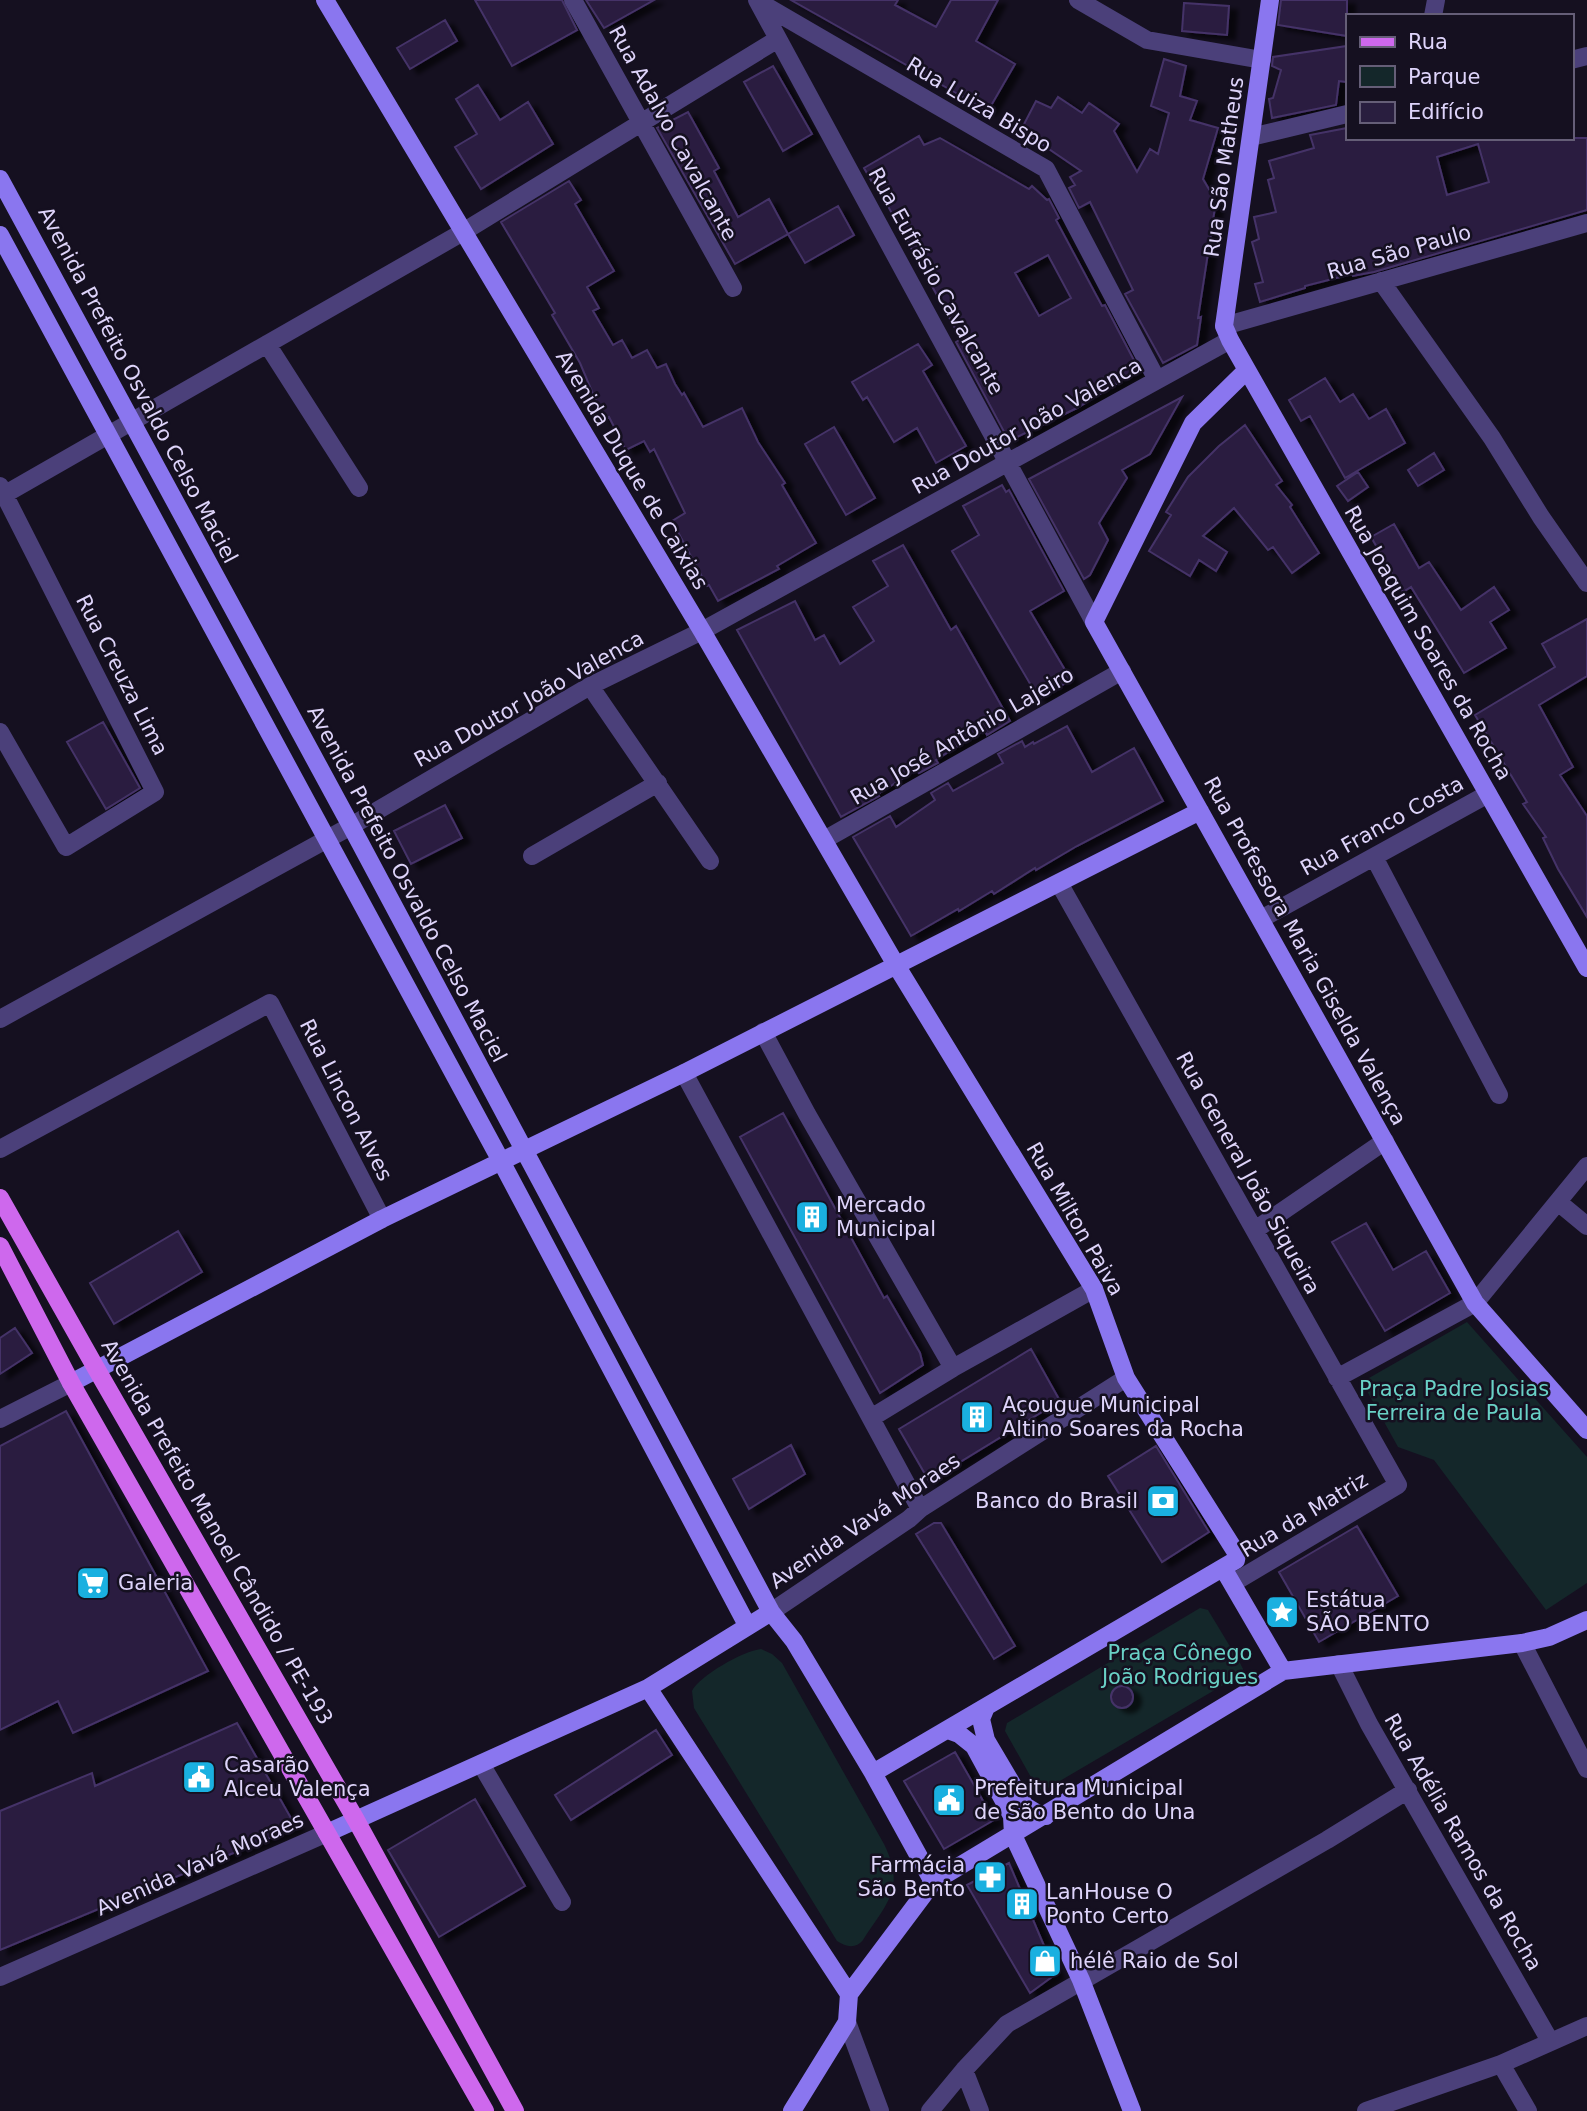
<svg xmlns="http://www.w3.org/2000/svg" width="1587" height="2111" viewBox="0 0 1587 2111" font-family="'DejaVu Sans',sans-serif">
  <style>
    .green { fill: #14272a }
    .building { fill: #291e3f; stroke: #453368; stroke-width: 2; fill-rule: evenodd; filter: url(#shadow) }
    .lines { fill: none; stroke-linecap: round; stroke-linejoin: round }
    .street { stroke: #4b407a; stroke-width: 18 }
    .secondary { stroke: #8a76ef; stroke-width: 18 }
    .primary { stroke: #ce68ed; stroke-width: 18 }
    .labels { text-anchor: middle; stroke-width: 5; stroke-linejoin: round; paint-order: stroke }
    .street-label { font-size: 21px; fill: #ded4fa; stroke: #151020 }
    .poi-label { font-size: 21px; fill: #ded4fa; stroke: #151020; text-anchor: start }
    .park-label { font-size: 21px; fill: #69d1c6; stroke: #151020 }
  </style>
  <defs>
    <filter id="shadow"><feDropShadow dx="8" dy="4.5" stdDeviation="2" flood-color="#0009"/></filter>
  </defs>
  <rect width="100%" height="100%" fill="#151020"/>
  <path class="green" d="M1467,1322L1587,1457V1583L1546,1610L1434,1460L1398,1447L1362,1382Z
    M1200,1608L1208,1610L1240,1663L1243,1669L1242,1674L1053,1785L1044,1790L1037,1788L1005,1731L1007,1723Z
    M761,1649L772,1654L782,1663L884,1844C906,1889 887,1902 863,1940C856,1949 846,1947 837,1941L694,1708L692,1691C699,1676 743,1651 761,1649Z"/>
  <path class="building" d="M475,0H562L577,30L512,66Z
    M586,0H654L604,28Z
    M791,0H898L895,5L936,27L951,0H998L976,41L1015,64L988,111Z
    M1281,0H1347V36L1278,25Z
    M1184,3L1229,6L1227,35L1182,31Z
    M445,20L457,41L410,69L397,48Z
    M1347,46V82L1339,81L1336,105L1272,118L1269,99L1273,98L1281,70L1272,66L1273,57Z
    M1164,59L1186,66L1180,96L1197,101L1190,120L1218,128L1203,179L1216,201L1198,318L1201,317L1197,345L1163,363L1125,294L1133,290L1090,202L1079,208L1069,188L1075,185L1070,177L1081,171L1021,130L1036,101L1051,108L1058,97L1082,113L1089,103L1119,124L1114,131L1137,172L1150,149L1158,154L1169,113L1151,106Z
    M773,66L812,134L783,151L744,82Z
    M478,85L500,120L528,102L553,144L481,189L455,147L477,134L456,99Z
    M688,112L719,168L714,171L738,217L769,199L788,234L735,264L657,128Z
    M1347,128V138H1587V210L1374,272L1353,276L1352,274L1305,286V288L1260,302L1255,284L1263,282L1252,242L1259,239L1254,217L1276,212L1268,180L1274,178L1269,161L1314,148L1310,135ZM1478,144L1489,182L1447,195L1437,157Z
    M919,136L924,145L940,138L1029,189L1032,186L1047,200L1049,199L1059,218L1056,220L1102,306L1105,305L1139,370L1077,408L1009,441L956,342L961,339L878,188L876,189L864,168ZM1048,255L1071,298L1039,316L1015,273Z
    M569,181L581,200L575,204L614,271L587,287L599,308L593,311L613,345L622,340L632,358L647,350L657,368L666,364L675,384L682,395L684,393L703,427L742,408L758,442L785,483L782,485L816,543L777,566L779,569L718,601L709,585L707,586L672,521L685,513L654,449L650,452L644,441L626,450L609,417L604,420L580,363L552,315L555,313L501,222Z
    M838,206L854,235L805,263L788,234Z
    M918,344L932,365L923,371L966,446L936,463L917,428L894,442L867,397L863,400L852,382Z
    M1325,378L1340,402L1353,394L1369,419L1386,409L1405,443L1345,478L1310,416L1301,421L1289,400Z
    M1182,397L1150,454L1122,470L1127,478L1099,523L1108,540L1090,575L1084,579L1029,479Z
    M1245,425L1282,481L1276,485L1292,505L1290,507L1319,553L1292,573L1273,547L1268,550L1234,508L1203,536L1227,552L1216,571L1199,560L1190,576L1149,551L1171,515L1166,512L1188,477L1219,446Z
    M834,427L875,498L846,515L805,444Z
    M1434,453L1444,470L1418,486L1408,470Z
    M1358,472L1368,487L1348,501L1337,486Z
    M1002,485L1006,492L1009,490L1064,591L1030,611L1071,680L1039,699L952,551L979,535L963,506Z
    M1394,524L1419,568L1429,562L1461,610L1494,587L1509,610L1490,622L1506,648L1464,673L1411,587L1403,592L1371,537Z
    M903,545L951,630L956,626L1010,721L987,735L985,731L975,735L936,760L938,763L919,773L916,770L878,794L879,796L841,817L737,630L795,601L815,640L824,635L840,664L874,641L853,607L888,586L873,561Z
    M1587,619V676L1539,705L1573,767L1560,775L1587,816V917L1558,869L1543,838L1546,837L1523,804L1527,802L1475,715L1555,667L1542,644Z
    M103,722L140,788L106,809L67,742Z
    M1067,726L1092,772L1134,748L1163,801L1077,846L1036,870L1035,868L994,894L992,891L959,911L958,909L911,936L853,837L890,816L896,827L935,800L931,793L948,783L953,791L1003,763L998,754L1022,741L1025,747L1033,742L1034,744Z
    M445,805L462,838L411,864L394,831Z
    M783,1113L884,1298L887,1296L920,1353L923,1365L880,1393L740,1137Z
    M1366,1223L1393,1270L1426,1251L1450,1293L1385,1331L1332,1242Z
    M178,1231L202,1272L114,1324L90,1283Z
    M15,1328L32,1353L0,1374V1338Z
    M1031,1349L1060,1401L929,1481L899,1429Z
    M66,1411L208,1671L73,1733L58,1701L0,1730V1446Z
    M791,1445L805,1474L749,1509L733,1479Z
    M1156,1446L1209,1532L1162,1562L1108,1476Z
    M934,1523H941L1015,1646L994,1659L916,1534Z
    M1357,1526L1398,1596L1319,1642L1279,1572Z
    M1111 1697a11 11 0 1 1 22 0a11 11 0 1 1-22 0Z
    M237,1723L296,1827L0,1950V1811L92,1773L95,1786Z
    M656,1730L672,1755L571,1820L555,1795Z
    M955,1752L994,1820L944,1849L904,1781Z
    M475,1799L525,1886L439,1937L388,1850Z
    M1009,1863L1056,1974L1030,1993L967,1885Z"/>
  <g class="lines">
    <path class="street" d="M573,0L733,288
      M757,0L1094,622
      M1078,0L1147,40L1262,60
      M759,2L1046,169L1157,380
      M1433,16L1436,0
      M1571,60L1587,56
      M1251,137L1347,114
      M1381,281L1492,438L1541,517L1587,583
      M1224,326L1587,223
      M267,344L359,488
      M0,486L155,792L66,847L0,732
      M0,497L463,232L778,39
      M590,686L710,861
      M824,840L1122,671
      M532,856L658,783
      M1374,857L1499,1095
      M1059,883L1398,1485L1233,1583
      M1261,919L1488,794
      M0,1019L351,826L590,686L702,631L1230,340
      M763,1032L807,1114L953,1368
      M684,1073L920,1509
      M0,1149L270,1003L382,1219
      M1558,1202L1587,1226
      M1255,1230L1385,1141
      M1337,1378L1475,1303L1587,1166
      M871,1418L953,1368L1094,1289
      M0,1419L71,1383
      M771,1612L909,1519L920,1509L1126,1378
      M1522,1643L1587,1769
      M1339,1664L1369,1724L1550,2041
      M481,1764L562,1902
      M0,1977L327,1833
      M847,2022L880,2111
      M1501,2064L1528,2111
      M964,2070L980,2111
      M930,2111L964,2070L1007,2024L1327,1840L1408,1790
      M1366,2111L1501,2064L1587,2026"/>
    <path class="secondary" d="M325,0L702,631L896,965L1094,1289L1126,1378L1237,1554L1236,1560L873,1773
      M1270,0L1224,326L1230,340L1587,968
      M0,179L351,826L771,1612L794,1641L873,1773L933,1882
      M0,235L501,1161L747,1625
      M1247,370L1193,423L1094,622L1475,1303L1587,1430
      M71,1383L382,1219L684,1073L1200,811
      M1223,1568L1283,1671
      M648,1688L849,1994
      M986,1707L981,1719L986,1740L1025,1806L1038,1814L1046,1816
      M948,1730L959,1734L974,1746L1012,1816L1013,1835L1081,1980L1132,2111
      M327,1833L648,1688L771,1612
      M792,2111L847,2022L849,1994L933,1882L1283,1671L1522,1643L1549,1637L1587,1620"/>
    <path class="primary" d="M0,1198L97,1370L356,1820L515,2111
      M0,1246L71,1383L485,2111"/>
  </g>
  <defs>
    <g id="building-square" transform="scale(1.75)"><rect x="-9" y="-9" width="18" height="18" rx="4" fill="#1ab0e0" stroke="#151020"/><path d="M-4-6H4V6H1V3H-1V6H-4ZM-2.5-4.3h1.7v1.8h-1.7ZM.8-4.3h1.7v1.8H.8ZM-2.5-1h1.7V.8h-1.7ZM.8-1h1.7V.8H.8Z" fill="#fff"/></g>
    <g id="bank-square" transform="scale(1.75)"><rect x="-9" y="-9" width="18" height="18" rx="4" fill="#1ab0e0" stroke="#151020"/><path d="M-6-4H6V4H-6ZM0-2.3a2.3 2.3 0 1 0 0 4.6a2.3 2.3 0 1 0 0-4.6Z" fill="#fff"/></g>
    <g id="supermarket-square" transform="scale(1.75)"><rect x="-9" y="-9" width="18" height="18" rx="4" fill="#1ab0e0" stroke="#151020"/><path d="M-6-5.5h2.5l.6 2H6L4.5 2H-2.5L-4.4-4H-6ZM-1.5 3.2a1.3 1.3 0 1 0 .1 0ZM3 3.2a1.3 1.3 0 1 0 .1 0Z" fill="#fff"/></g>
    <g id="sight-square" transform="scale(1.75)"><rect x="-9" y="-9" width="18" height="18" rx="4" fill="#1ab0e0" stroke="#151020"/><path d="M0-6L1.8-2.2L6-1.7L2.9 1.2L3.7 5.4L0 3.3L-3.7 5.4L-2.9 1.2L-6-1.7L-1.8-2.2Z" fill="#fff"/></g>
    <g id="civic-square" transform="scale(1.75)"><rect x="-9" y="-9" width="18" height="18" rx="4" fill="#1ab0e0" stroke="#151020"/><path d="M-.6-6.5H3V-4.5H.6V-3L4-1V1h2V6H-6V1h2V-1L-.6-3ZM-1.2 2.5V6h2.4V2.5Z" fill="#fff"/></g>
    <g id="pharmacy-square" transform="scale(1.75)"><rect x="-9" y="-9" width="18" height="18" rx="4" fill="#1ab0e0" stroke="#151020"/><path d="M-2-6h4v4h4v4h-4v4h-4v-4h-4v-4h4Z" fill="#fff"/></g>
    <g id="shop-square" transform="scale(1.75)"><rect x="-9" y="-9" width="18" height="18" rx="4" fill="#1ab0e0" stroke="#151020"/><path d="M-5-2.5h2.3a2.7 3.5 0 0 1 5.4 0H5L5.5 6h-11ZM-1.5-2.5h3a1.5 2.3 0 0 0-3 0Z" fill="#fff"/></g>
  </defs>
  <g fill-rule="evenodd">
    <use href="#building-square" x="812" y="1217"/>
    <use href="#building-square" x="977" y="1417"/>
    <use href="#bank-square" x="1163" y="1501"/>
    <use href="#supermarket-square" x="93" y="1583"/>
    <use href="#sight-square" x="1282" y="1612"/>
    <use href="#civic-square" x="199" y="1777"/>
    <use href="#civic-square" x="949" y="1800"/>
    <use href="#pharmacy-square" x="990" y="1877"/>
    <use href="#building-square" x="1022" y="1904"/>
    <use href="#shop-square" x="1045" y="1961"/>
  </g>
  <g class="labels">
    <g class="street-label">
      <text transform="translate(979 105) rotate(31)" y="7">Rua Luiza Bispo</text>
      <text transform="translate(673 133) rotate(61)" y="7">Rua Adalvo Cavalcante</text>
      <text transform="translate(1224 167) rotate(-82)" y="7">Rua São Matheus</text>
      <text transform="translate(1399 252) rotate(-16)" y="7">Rua São Paulo</text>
      <text transform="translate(936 281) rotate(61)" y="7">Rua Eufrásio Cavalcante</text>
      <text transform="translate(138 385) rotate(62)" y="7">Avenida Prefeito Osvaldo Celso Maciel</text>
      <text transform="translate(1027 426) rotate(-29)" y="7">Rua Doutor João Valenca</text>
      <text transform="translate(632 470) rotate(59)" y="7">Avenida Duque de Caixias</text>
      <text transform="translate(1428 643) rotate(60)" y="7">Rua Joaquim Soares da Rocha</text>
      <text transform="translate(122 675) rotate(63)" y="7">Rua Creuza Lima</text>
      <text transform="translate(529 699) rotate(-29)" y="7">Rua Doutor João Valenca</text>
      <text transform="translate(962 736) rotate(-30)" y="7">Rua José Antônio Lajeiro</text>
      <text transform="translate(1382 826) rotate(-29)" y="7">Rua Franco Costa</text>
      <text transform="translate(407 884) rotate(62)" y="7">Avenida Prefeito Osvaldo Celso Maciel</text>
      <text transform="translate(1305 951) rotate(61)" y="7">Rua Professora Maria Giselda Valença</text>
      <text transform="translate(346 1100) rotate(63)" y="7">Rua Lincon Alves</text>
      <text transform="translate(1248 1173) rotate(61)" y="7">Rua General João Siqueira</text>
      <text transform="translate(1075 1219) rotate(60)" y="7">Rua Milton Paiva</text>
      <text transform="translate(1304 1515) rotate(-31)" y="7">Rua da Matriz</text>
      <text transform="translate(865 1521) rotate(-34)" y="7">Avenida Vavá Moraes</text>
      <text transform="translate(217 1532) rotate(60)" y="7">Avenida Prefeito Manoel Cândido / PE-193</text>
      <text transform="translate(1463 1842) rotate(60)" y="7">Rua Adélia Ramos da Rocha</text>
      <text transform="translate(200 1864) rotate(-24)" y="7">Avenida Vavá Moraes</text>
    </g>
    <g class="poi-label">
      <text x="836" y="1212">Mercado<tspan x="836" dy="24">Municipal</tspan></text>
      <text x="1002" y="1412">Açougue Municipal<tspan x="1002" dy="24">Altino Soares da Rocha</tspan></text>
      <text x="1138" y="1508" text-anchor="end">Banco do Brasil</text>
      <text x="118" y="1590">Galeria</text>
      <text x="1306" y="1607">Estátua<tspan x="1306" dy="24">SÃO BENTO</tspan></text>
      <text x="224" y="1772">Casarão<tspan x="224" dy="24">Alceu Valença</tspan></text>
      <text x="974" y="1795">Prefeitura Municipal<tspan x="974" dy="24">de São Bento do Una</tspan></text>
      <text x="965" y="1872" text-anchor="end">Farmácia<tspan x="965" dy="24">São Bento</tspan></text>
      <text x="1046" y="1899">LanHouse O<tspan x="1046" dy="24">Ponto Certo</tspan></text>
      <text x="1070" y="1968">hélê Raio de Sol</text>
    </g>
    <g class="park-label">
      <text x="1454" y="1396">Praça Padre Josias<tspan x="1454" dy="24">Ferreira de Paula</tspan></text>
      <text x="1180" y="1660">Praça Cônego<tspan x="1180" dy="24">João Rodrigues</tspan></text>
    </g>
  </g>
  <rect x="1346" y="14" width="228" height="126" fill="#151020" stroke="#655e77" stroke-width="2"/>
  <rect x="1360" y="37" width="35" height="10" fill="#ce68ed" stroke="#655e77" stroke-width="2"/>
  <text x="1408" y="49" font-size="21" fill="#ded4fa">Rua</text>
  <rect x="1360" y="66" width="35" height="21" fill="#14272a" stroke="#655e77" stroke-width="2"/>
  <text x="1408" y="84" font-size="21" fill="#ded4fa">Parque</text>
  <rect x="1360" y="102" width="35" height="21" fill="#291e3f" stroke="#655e77" stroke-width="2"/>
  <text x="1408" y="119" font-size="21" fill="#ded4fa">Edifício</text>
</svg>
